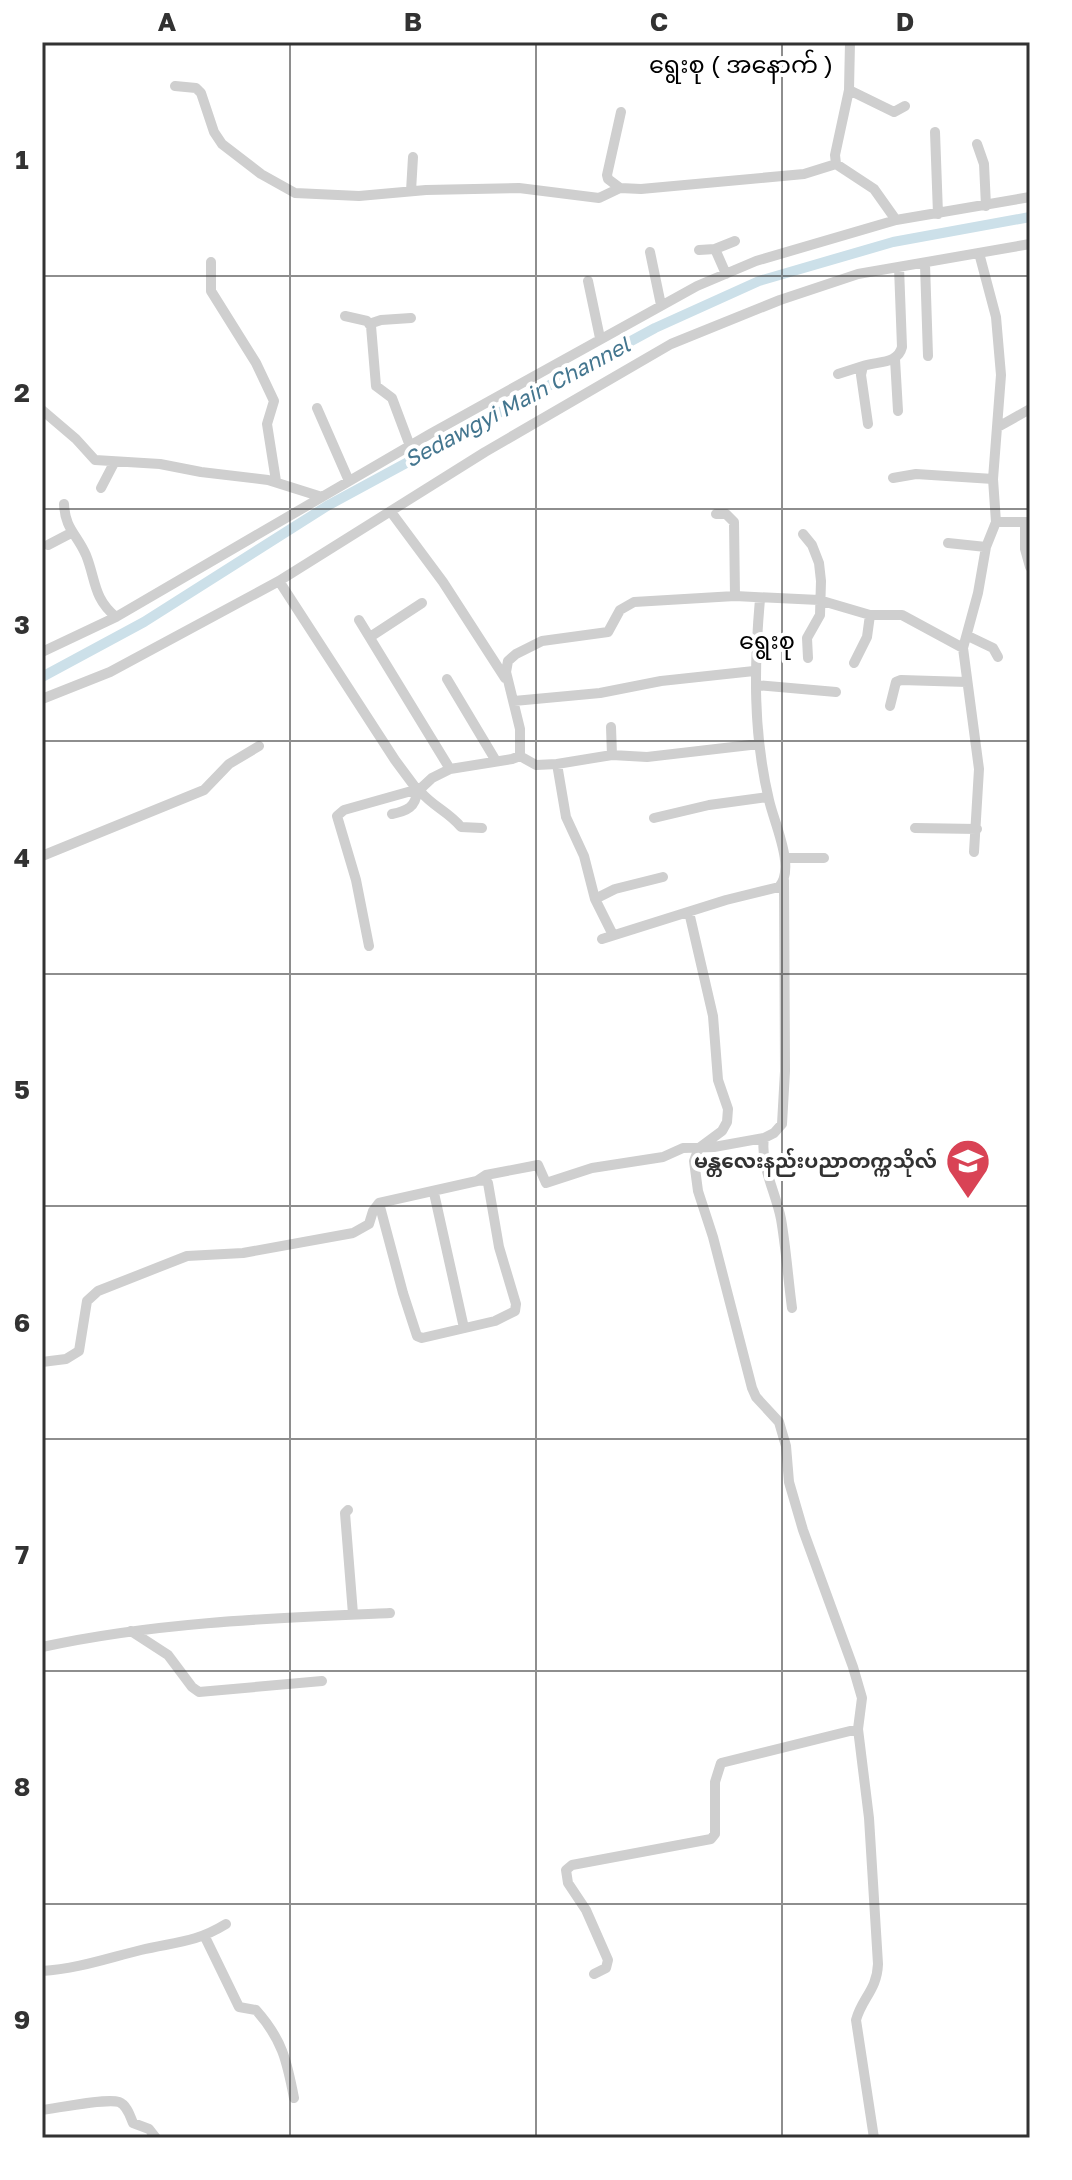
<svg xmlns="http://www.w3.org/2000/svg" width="1072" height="2180" viewBox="0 0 1072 2180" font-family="'Golos Text','Noto Sans Myanmar',sans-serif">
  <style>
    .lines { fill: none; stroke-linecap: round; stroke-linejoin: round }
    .canal { stroke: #cce0e9; stroke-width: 10 }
    .minor { stroke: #cfcfcf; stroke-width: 10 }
    .grid { fill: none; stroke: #323232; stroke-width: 2; stroke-opacity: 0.55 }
    .labels { text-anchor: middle; stroke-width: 8; stroke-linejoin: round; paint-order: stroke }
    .poi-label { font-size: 20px; font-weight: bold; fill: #323232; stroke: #fff; text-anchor: end }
    .water-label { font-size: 22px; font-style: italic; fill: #44768f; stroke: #fff }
    .quarter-label { font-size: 24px; fill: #000; stroke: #fff }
    .neatline { fill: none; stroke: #323232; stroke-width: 3 }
    .grid-label { font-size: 26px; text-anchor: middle; font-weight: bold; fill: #323232 }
  </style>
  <rect width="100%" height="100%" fill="#fff"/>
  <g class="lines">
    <path class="canal" d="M42,677L144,622L327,506L655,328L759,281L893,242L1030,217"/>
    <path class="minor" d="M850,42L849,90L835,155L836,164L874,189L896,220
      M175,86L196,88L201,93L214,132L222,144L261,174L295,193L359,196L426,190L519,188L599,198L620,188L641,189L804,174L836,164
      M849,90L894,112L905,106
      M935,132L938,214
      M977,144L984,164L986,206
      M620,188L608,179L607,175L621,112
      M411,191L413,157
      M699,250L715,249
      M650,252L661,305
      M211,262V291L256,363L274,401L267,424L276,481
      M925,264L928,356
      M726,274L715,249L735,241
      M588,281L600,338
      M345,316L367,321L371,326L376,386L392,398L410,446
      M369,324L381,320L411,318
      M895,359L898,411
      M838,374L863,366
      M317,408L349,481
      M42,410L76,439L95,460L160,464L201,472L268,480L322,497
      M868,424L861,375L863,366C878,361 898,364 902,347L899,267
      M998,427L1030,409
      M893,478L916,474L993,479
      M101,488L114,463
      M64,504C65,529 77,534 86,555C96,580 93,598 116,617
      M391,512L443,582L505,678
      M716,514H726L734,522L735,596
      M996,522H1030
      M1025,522V549L1030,567
      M803,534L812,545L819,563L821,581L820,615L807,638L808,658
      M948,543L986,547
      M48,545L71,533
      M279,581L395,760L418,791L432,778L450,769L512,759L520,756V729L506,672L508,661L516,654L542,641L608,632L620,610L634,602L735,596L819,600L870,615H902L963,648L978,593L986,547L996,522L993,479L1001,375L996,317L979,253
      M359,620L450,769
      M968,636L993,648L998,657
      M370,637L422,603
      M963,648L979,769L974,852
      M42,652L116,617L430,434L697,286L756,261L896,220L1030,197
      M854,663L867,637L870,615
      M447,679L496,761
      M756,685L836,692
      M42,699L110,672L279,581L485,452L671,344L780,300L858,274L1030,244
      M514,701L600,693L661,681L754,671
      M890,706L896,682L901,680L967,682
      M611,727L612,755
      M520,756L536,765L557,764L612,755L647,757L759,744
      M557,764L566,817L584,856L595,899L613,935
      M420,791C432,806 449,812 461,827L482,828
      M392,814C407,811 416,807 417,791
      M654,818L709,805L768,797
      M915,828L977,829
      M42,856L204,790L229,764L259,746
      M786,858H824
      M784,880L785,1071L782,1124L774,1133L764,1138C760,1165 776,1193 781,1219C786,1248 788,1278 792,1308
      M595,899L615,889L663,877
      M689,912L713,1016L718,1080L728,1109L727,1122L722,1131L699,1148L694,1161L698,1191L713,1237L752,1388L756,1397L779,1422L786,1446L789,1482L803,1530L853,1667L862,1698L858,1729L869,1818L878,1964C877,1990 862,1998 856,2020L874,2138
      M602,939L726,900L779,887C796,868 774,823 769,800C753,733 754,667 760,599
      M369,946L356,880L337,816L344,810L415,790
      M434,1193L464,1328
      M379,1203L403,1293L417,1336L422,1338L495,1321L515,1311L516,1304L499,1247L488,1183L485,1180L477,1181
      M42,1362L66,1359L79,1351L87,1301L98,1291L187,1256L243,1253L353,1233L369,1224L373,1211L379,1203L477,1181L486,1175L538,1165L546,1183L592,1168L663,1157L683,1148L714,1147L764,1138
      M348,1510L345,1513L353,1614
      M131,1631L168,1655L192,1687L199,1692L322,1681
      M42,1647C156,1622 273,1618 390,1613
      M205,1937L239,2007L256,2010C282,2039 287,2061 294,2098
      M42,1971C77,1969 108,1958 141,1950C175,1942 195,1943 226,1924
      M594,1974L606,1968L608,1960L586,1910L568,1883L566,1870L572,1865L711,1839L715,1834V1782L721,1763L858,1729
      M42,2110C58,2108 106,2098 119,2102C127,2105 130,2116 133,2123L149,2129L156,2138"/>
  </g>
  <path class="grid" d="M290,42V2138M536,42V2138M782,42V2138M42,276H1030M42,509H1030M42,741H1030M42,974H1030M42,1206H1030M42,1439H1030M42,1671H1030M42,1904H1030"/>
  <defs>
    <g id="university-pin" transform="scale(2.3)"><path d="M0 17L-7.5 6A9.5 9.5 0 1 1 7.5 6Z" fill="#d94355" stroke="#fff"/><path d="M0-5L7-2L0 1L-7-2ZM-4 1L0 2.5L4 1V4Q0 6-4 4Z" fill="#fff"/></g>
  </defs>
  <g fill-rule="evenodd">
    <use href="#university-pin" x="968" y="1161"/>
  </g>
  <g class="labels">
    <g class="poi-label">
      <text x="937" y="1168">မန္တလေးနည်းပညာတက္ကသိုလ်</text>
    </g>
    <g class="water-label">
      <text transform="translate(517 402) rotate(-28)" y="8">Sedawgyi Main Channel</text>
    </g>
    <g class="quarter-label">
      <text x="741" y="73">ရွေးစု ( အနောက် )</text>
      <text x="767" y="649">ရွေးစု</text>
    </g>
  </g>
  <rect width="1072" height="2180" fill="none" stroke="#ffffff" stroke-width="88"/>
  <rect x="44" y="44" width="984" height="2092" class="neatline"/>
  <g class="grid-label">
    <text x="167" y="31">A</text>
    <text x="413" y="31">B</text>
    <text x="659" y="31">C</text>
    <text x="905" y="31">D</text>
    <text x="22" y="169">1</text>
    <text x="22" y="402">2</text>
    <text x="22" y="634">3</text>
    <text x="22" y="867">4</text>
    <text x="22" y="1099">5</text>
    <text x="22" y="1332">6</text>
    <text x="22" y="1564">7</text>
    <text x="22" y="1796">8</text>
    <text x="22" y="2029">9</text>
  </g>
</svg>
